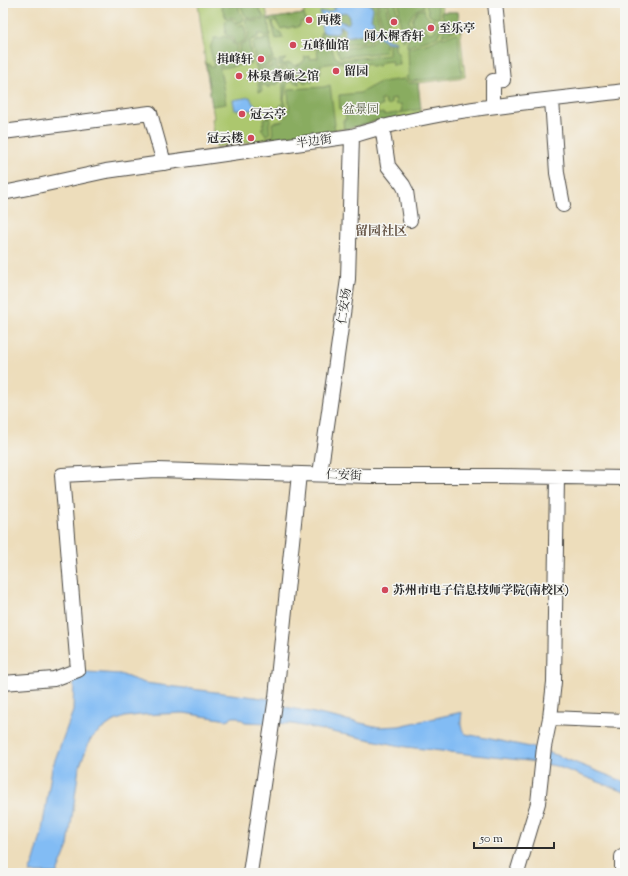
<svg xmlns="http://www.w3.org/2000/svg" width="628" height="876" viewBox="0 0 628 876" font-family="'Sorts Mill Goudy','Noto Serif SC',serif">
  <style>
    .green { fill: #acc76e; stroke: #6c794c }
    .forest { fill: #89ac61; stroke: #5a6c46 }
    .water { fill: #82bcf4; stroke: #567490; fill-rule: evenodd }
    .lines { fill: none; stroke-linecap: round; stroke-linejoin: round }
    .minor-casing { stroke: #484641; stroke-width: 16 }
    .minor { stroke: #fff; stroke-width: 14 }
    .poi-dot { fill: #d1495b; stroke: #f6f6f2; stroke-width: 1.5 }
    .labels { text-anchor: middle; stroke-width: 3; stroke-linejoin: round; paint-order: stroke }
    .poi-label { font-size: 12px; font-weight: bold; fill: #2b2b2b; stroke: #f6f6f2; text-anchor: start }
    .park-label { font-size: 12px; fill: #525a3f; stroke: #f6f6f2 }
    .street-label { font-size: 12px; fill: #2b2b2b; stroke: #f6f6f2 }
    .neighbourhood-label { font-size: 13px; font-weight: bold; fill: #655445; stroke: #f6f6f2 }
  </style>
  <rect width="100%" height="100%" fill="#f6f6f2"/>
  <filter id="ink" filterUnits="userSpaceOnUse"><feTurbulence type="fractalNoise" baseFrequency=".025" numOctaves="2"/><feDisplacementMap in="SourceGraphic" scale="8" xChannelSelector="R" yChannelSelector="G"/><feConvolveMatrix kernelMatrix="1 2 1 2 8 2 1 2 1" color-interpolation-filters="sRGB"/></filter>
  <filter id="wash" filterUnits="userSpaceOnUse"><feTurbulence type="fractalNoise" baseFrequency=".012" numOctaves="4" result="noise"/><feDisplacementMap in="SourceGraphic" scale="16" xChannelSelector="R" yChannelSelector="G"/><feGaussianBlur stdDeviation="0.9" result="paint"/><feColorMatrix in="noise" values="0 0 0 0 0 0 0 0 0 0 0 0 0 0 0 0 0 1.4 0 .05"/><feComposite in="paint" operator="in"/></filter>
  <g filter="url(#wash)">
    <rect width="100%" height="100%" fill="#edddbb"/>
    <path class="green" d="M198,3H265L268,19L304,14L303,3H441L442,12H458L465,77L418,83L421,116L373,122L355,127L216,147L212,119L214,118L205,61Z"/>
    <path class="forest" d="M220,3H227L230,6L235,4H238L240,13L244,17L243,21L238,23C235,17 233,17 226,18Z
      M239,3H262L259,9L264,17C261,19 258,19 254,19C243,19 244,10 239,3Z
      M369,3H378L376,10L381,27V29L378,31L376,29H369L368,28L372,26L371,18L372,6Z
      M380,3H386V5L390,28L385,32L387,39L380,33L384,28L378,10Z
      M388,3H396L397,18L391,19Z
      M399,3H423L424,7C415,9 413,13 409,21L413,31L406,37L404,41L401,39Z
      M426,3H437L439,14L440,16L439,18H433L429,15Z
      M424,9C425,16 428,19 434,20L433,24H430L427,27L424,25L421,26L418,29L415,28C410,22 413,18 417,11Z
      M346,12L349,15V19L351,21L348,24L339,21L338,19L340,13Z
      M441,12H458L461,32L458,29L442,36L446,24Z
      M304,14L306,23L301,21L300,26L294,28V26L289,28H284L281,29L277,23V21L275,20L273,23L274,28L281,33L283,38L276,39L271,20H268L270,35L264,36L263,34H258V37L249,41L252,63L222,68L220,60L213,61L210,48L214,38H221L223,36L231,39L233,44L237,47L235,56H238L240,45L245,43C253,27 244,31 246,18C252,22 263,23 267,16L268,19Z
      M442,18L443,26L437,37C427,42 417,42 407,47C406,36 417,33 423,28L428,32L432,33L435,31V26L437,22Z
      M231,19L233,20L238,26L243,24L246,33L244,41L237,45L234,43L233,37L228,36L225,34C227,29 224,25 226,20Z
      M341,26L343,38L336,37L327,39L329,44L328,45L320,43L321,39L320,33H322V31L326,33L337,34Z
      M370,32L375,35L371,40L348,45L344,44L345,37L348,38L350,36L363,34L367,35Z
      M456,33L458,35L462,75L412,81L408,80L406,77L409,74L408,49C418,44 432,45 440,37L444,38Z
      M377,35L386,42L385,45L386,52L340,57L334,44L330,41L335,39L341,40L342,46L347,48L372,43Z
      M270,38L273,59H269V65L256,67L252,43L259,40V41L264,40V39Z
      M308,42L312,45L317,43L320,46L329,47L331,46L335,57L340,60L389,55V42L395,43V49L399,55L400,65H392V61L383,62L378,66H371L367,63L364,66L358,64L348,69L342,62L320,65L321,73L311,74L303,71L289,73L285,66H279V60L286,59L281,63L284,64L290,63L295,66L302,63L305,59L304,57L310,56V59L318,58L317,48L309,49Z
      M271,61H276L277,69L283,68L286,74C280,81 281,86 270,84V87H267L266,85H261L262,91L259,92L258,83L270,79V78L258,81L256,69L272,67Z
      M219,62L226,104L212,106L206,64H210V67H214L213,63Z
      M303,73L309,76H311L312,83L309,81L308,83L303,82L301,79L298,82L300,84L291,81L287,83L284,99L286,106H283L284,109L282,111L278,109L283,102V84L287,76Z
      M404,79L409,83H418L421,109L400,113V111H402L401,104L396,105L395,98L391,99V104L386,105L385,100H381L382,106L377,107L378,114L383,113L384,115L397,113L398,117H411L373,122L344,130L343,120H346L345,110H340L339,95L360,93L380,82Z
      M330,85L335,125H334L335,130L266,139V138L273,136L272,123L282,121C295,107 286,104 289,89L324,87Z
      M267,117L271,118L269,124L270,134L266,135L261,128L264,127L262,124L264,123V119Z"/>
    <path class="water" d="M332,3H370L369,4L373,8L371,19L374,22L373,25L369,26L368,29H376L388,40L394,41L397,43L386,42C382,38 375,33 369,32L367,35L363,34L346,37L344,28L342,26H340L339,30L337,34C326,32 322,37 321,23H318L317,21L322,17L320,12H329L336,8L332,7ZM346,12L349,15V19L350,21L348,24L339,21L338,19L340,13Z
      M250,97L253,104H255L256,107L253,110H235L233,100Z
      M87,672L120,674L133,679L145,683L270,699L286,707L379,727L399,726L462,712C461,720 459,729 466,734L540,749L625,782V792L556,766L528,761L406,747L293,724L245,722L238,717H233L227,720L184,713L140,715L125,717L112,722L97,733L90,740L79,768L68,846L57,873H29L34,861L41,836L52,768L73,711L74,677Z"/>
  </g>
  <g filter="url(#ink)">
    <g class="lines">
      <g class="minor-casing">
        <path id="minor" d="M552,100L557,173L563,205
          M493,105V81L503,80L495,3
          M382,126L388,166L403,185L406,191L410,220
          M3,132L150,113L164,163
          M3,193L28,188L106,171L352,136C439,108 534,102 625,91
          M320,474L348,279L352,136
          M3,683L54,679L78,670L62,475L157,470L371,476H496L625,478
          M550,718L625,721
          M250,873L276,697L299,474
          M517,873L538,803L544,747L550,718L554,682L557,477
          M622,873V857L625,856"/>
      </g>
      <use href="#minor" class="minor"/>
    </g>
  </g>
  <g class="poi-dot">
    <circle cx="309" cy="20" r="4"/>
    <circle cx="394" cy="22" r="4"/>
    <circle cx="431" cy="28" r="4"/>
    <circle cx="293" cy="45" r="4"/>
    <circle cx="261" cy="59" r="4"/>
    <circle cx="336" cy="71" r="4"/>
    <circle cx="239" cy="76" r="4"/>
    <circle cx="242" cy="114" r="4"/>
    <circle cx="251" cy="138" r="4"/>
    <circle cx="385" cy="590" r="4"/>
  </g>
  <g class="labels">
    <g class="poi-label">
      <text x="317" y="24">西楼</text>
      <text x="439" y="32">至乐亭</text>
      <text x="394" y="40" text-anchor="middle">闻木樨香轩</text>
      <text x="301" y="49">五峰仙馆</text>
      <text x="253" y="63" text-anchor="end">揖峰轩</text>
      <text x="344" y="75">留园</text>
      <text x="247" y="80">林泉耆硕之馆</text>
      <text x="250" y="118">冠云亭</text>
      <text x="243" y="142" text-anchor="end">冠云楼</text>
      <text x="393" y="594">苏州市电子信息技师学院(南校区)</text>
    </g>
    <g class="park-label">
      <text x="361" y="113">盆景园</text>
    </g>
    <g class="street-label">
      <text transform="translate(314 141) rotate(-8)" y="4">半边街</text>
      <text transform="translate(344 306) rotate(-82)" y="4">仁安场</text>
      <text transform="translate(344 475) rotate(2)" y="4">仁安街</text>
    </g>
    <g class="neighbourhood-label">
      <text x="381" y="235">留园社区</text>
    </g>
  </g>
  <rect width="628" height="876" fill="none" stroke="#f6f6f2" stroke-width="16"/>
  <path d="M474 842v6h80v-6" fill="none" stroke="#2b2b2b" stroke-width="2"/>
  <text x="480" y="842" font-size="12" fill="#2b2b2b" stroke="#f6f6f2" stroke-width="3" paint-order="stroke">50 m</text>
</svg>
